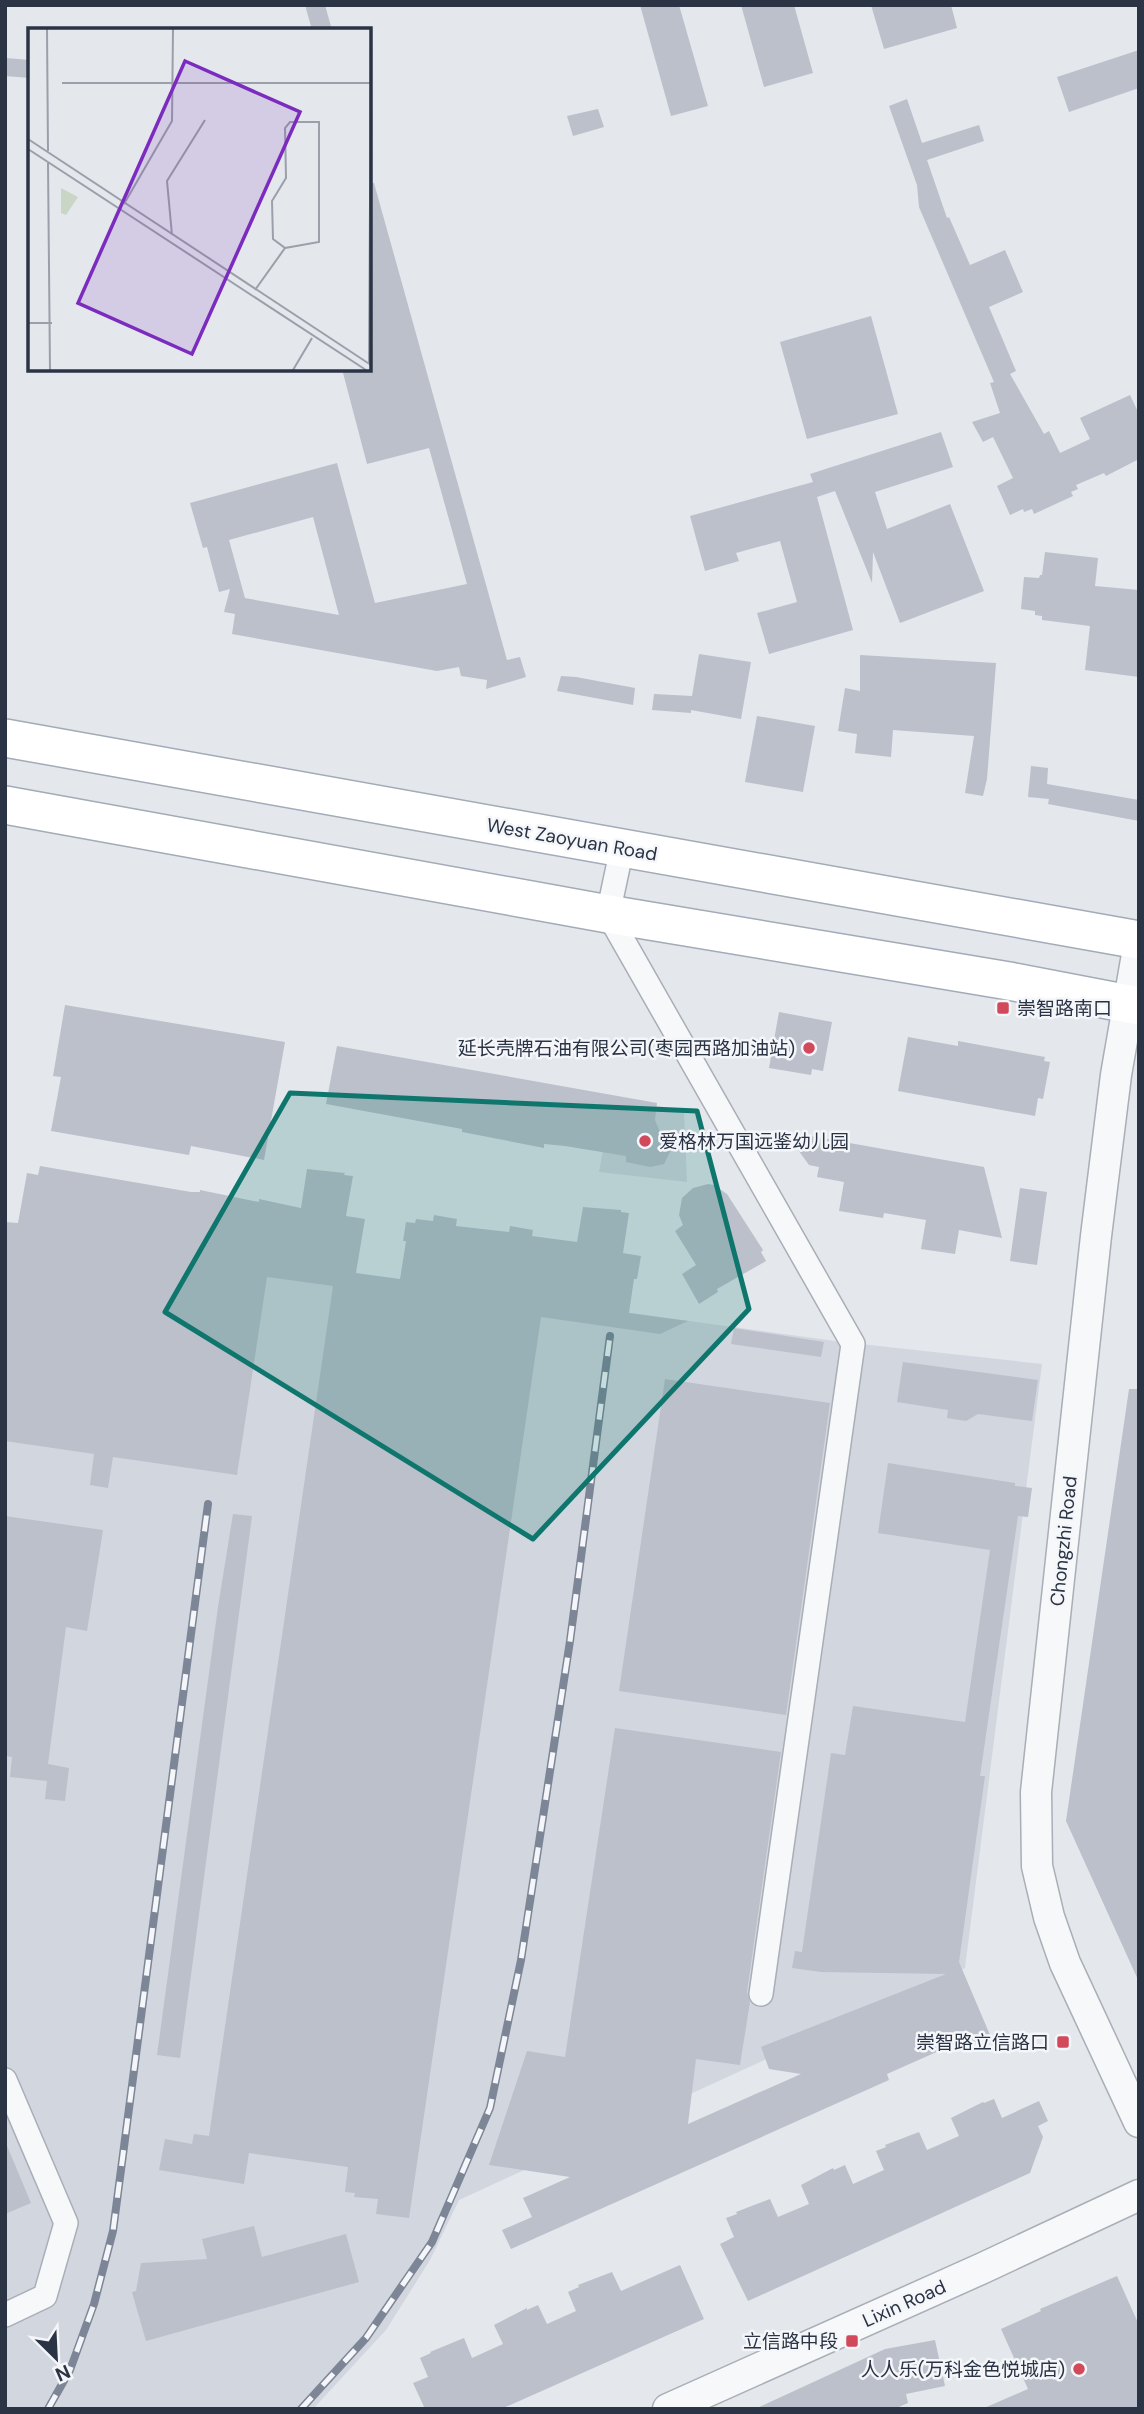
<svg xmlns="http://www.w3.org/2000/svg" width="1144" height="2414" viewBox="0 0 1144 2414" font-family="'DM Sans','Noto Sans SC',sans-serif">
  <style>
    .built { fill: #d2d6de }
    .building { fill: #bbc0ca; fill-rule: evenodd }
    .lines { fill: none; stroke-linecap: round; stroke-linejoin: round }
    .minor-casing { stroke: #a9aeb7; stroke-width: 26 }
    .tertiary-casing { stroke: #a9aeb7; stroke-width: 33 }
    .primary-casing { stroke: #a3abb8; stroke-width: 40 }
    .minor { stroke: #f7f8fa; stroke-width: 23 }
    .tertiary { stroke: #f7f8fa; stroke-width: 30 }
    .primary { stroke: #fff; stroke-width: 37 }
    .rail-casing { stroke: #7d8696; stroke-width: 8 }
    .rail { stroke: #f4f6f9; stroke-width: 5; stroke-dasharray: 16; stroke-linecap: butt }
    .marked { fill: #0f766e; fill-opacity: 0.2; stroke: #0f766e; stroke-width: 5; stroke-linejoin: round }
    .poi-dot { fill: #d1495b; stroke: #f4f6f9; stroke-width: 2.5 }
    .labels { text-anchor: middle; stroke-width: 5; stroke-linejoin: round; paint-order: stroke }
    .street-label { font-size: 19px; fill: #2b3445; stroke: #f4f6f9 }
    .poi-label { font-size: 19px; fill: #2b3445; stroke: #f4f6f9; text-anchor: end }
    .inset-road { fill: none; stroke: #9a9fa9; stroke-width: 2 }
    .view { fill: #7b2cbf; fill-opacity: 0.15; stroke: #7b2cbf; stroke-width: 3.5 }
    .inset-edge { fill: none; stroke: #2b3445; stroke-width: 3.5 }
  </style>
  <rect width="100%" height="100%" fill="#e4e7ec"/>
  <path class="built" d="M612,1099L684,1110L687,1182L599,1172Z
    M5,1227L842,1342L1042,1364L965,1968L459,2200L430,2260L386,2330L313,2409H5Z"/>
  <path class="building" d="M305,5H325L332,30H312Z
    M640,5H679L708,106L671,116Z
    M741,5H794L813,73L764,87Z
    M871,5H951L957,28L884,49Z
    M1139,50V88L1069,112L1057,77Z
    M6,58L30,60V78L5,76Z
    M907,99L922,143L979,125L984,141L927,160L947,218L949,217L970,265L1005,250L1023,292L989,307L1016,371L1010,374L1044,434L1049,431L1060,453L1090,439L1080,418L1130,395L1139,414V459L1106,476L1104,473L1076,485L1078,489L1071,492L1073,496L1034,514L1032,509L1024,512L1023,509L1010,515L997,486L1013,478L993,437L983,442L972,422L1000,413L990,383L994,382L919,207L917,185L889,106Z
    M598,109L604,127L573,136L567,116Z
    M369,183H374L507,660L520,657L526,677L486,689L487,680L461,676L459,667L437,671L232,634L235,614L224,612L230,589L219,592L207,547L203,548L190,503L337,463L375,603L467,584L429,448L367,464L342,369H369ZM313,517L339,615L245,598L229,540Z
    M871,316L898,414L807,439L780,342Z
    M941,432L953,467L875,492L887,529L950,504L984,591L900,623L873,552L872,583L835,491L817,497L853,630L769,654L757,613L797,602L780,541L736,553L739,561L705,571L690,516L813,482L810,474Z
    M1045,552L1098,558L1095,586L1139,590V677L1085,670L1090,626L1042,620V616L1035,615V611L1021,609L1024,577L1039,578L1040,575H1042Z
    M699,654L751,662L741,719L691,710V713L652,710L654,694L692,696Z
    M860,655L996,663L987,779L983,796L965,793L974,736L893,730L891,757L855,753L857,734L838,731L845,688L860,691Z
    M561,676L576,677L635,688L633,705L557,691Z
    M757,716L815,726L803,792L745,782Z
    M1031,766L1048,768L1047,784L1139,800V821L1048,804L1049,799L1028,797Z
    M65,1005L285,1042L264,1160L191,1146L189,1155L51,1131L61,1077L53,1076Z
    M779,1012L832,1022L823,1071L812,1069L811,1075L769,1068Z
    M908,1037L958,1046V1041L1045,1057L1044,1061L1050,1062L1043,1099L1038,1098L1035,1116L898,1091Z
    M337,1046L657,1103L655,1120L660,1132L668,1141L670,1152L664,1164L650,1167L626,1162V1156L565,1146L544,1144V1148L462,1132V1129L326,1104Z
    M799,1134L984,1167L1002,1238L959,1230L955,1254L921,1249L926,1220L884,1213L883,1218L839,1211L844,1182L817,1177L819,1167L809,1165L796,1147Z
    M40,1166L191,1192H200V1190L259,1202V1199L301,1208L307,1169L345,1173L344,1175L353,1176L346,1216L365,1219L356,1273L400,1279L406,1241H403L406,1222L415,1223L416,1219L433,1221L434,1215L457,1219L456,1226L509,1232L510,1226L533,1230L532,1236L577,1242L583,1207L621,1210V1212L629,1213L623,1253L641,1256L637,1279H634L629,1313L688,1321L660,1334L541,1317L409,2218L376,2214L378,2199L354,2197L355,2193L345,2192L348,2167L249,2153L244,2184L159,2170L165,2139L192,2144L194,2134L209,2136L333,1286L267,1277L237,1475L113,1457L108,1488L90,1485L94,1454L5,1441V1222L18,1223L27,1173L38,1175Z
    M708,1184L714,1185L727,1194L763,1250L761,1252L766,1261L717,1289L718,1292L699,1304L682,1274L696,1265L675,1231L683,1225L679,1215L682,1198L693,1188Z
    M1020,1188L1047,1192L1037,1265L1010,1261Z
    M734,1328L824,1342L821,1357L731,1344Z
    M903,1362L1038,1380L1032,1421L978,1414L966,1421L947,1418L948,1410L897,1402Z
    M665,1379L830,1403L786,1715L619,1691Z
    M1129,1389H1139V1982L1066,1821Z
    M888,1463L1015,1483V1486L1032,1488L1028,1517L1018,1516L980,1776H985L959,1962L990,2035L962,2048L959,2042L887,2074L889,2080L511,2249L502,2230L532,2217L523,2198L570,2177L489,2165L527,2051L565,2057L615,1728L781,1752L747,1992L750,2002L740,2065L696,2059L688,2124L801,2074L769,2069L761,2047L946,1974L821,1972L792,1968L795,1951L802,1952L831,1753L845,1755L853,1706L965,1722L990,1550L878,1533Z
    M233,1514L252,1516L180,2058L157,2055L218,1607Z
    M5,1516L103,1530L87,1631L66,1627L48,1764L69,1768L65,1801L45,1799L47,1781L10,1777L12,1757L5,1756Z
    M994,2099L1002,2118L1039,2101L1048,2121L1038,2126L1043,2137L1030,2173L748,2301L720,2244L734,2237L726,2218L737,2214L736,2212L770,2199L778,2217L809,2204L801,2185L833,2168L834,2170L845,2165L853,2184L884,2170L876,2151L886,2147L885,2145L919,2132L927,2150L959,2136L951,2118L983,2102L984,2103Z
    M5,2141L31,2203L5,2214Z
    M254,2226L262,2257L346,2234L359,2282L146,2341L132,2292L136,2291L141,2263L207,2259L202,2239Z
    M680,2265L704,2319L501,2409H425L413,2383L428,2377L420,2358L431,2353L430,2352L464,2338L472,2358L503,2344L494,2325L527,2308V2310L538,2305L547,2324L576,2311L568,2292L579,2287L578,2285L612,2272L621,2291Z
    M1117,2276L1139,2325V2409H982L1028,2389L1001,2329L1041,2311L1040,2309Z
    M935,2340L945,2386L906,2394L908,2403L894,2409H755L885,2349Z"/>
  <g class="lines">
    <g class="minor-casing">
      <path id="minor" d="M622,848L608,914L853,1344L761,1994
        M5,2080L66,2223L45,2296L5,2315"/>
    </g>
    <g class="tertiary-casing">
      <path id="tertiary" d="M1139,943L1116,1075L1096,1236L1036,1792L1037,1866L1049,1917L1065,1963L1139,2122
        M668,2409L983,2268L1139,2195"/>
    </g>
    <g class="primary-casing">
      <path id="primary" d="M5,738L1139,940
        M5,805L608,914L1009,981L1139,1006"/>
    </g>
    <use href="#minor" class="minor"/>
    <use href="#tertiary" class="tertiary"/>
    <use href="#primary" class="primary"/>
    <g class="rail-casing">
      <path id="rail" d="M48,2409L70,2370L94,2304L113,2231L208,1504
        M301,2409L366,2338L432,2242L490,2108L521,1960L570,1641L610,1336"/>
    </g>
    <use href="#rail" class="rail"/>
  </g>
  <path class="marked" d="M290,1093L697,1111L749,1309L533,1539L165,1312Z"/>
  <g class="poi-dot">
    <rect x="996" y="1001" width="14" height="14" rx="3.5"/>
    <circle cx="809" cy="1048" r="7"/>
    <circle cx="645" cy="1141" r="7"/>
    <rect x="1056" y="2035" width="14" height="14" rx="3.5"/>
    <rect x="845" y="2334" width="14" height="14" rx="3.5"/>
    <circle cx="1079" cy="2369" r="7"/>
  </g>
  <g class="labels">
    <g class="street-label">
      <text transform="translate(572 839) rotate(10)" y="7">West Zaoyuan Road</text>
      <text transform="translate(1063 1541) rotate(-84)" y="7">Chongzhi Road</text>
      <text transform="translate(904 2303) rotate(-24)" y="7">Lixin Road</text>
    </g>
    <g class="poi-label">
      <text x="1017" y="1015" text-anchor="start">崇智路南口</text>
      <text x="795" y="1055">延长壳牌石油有限公司(枣园西路加油站)</text>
      <text x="659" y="1148" text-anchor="start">爱格林万国远鉴幼儿园</text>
      <text x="1049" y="2049">崇智路立信路口</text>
      <text x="838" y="2348">立信路中段</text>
      <text x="1065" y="2376">人人乐(万科金色悦城店)</text>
    </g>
  </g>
  <g transform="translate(28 28)">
    <rect width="343" height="343" fill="#e4e7ec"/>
    <path d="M33,160L50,169L38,187L33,185Z" fill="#c9d6c5"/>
    <path class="inset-road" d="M19,1L20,123M34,55H342M0,111L343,337M0,121L338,342M20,135L22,342M96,176L144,93L145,1M144,207L139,153L177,92M227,262L257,220L245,211L244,173L258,150L257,100L262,94H291V214L257,220M0,295H24M341,335L343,14M265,342L284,310"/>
    <path class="view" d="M157,33L272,84L164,326L50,275Z"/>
    <rect width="343" height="343" class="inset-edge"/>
  </g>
  <rect width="1144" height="2414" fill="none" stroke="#2b3445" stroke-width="14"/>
  <g transform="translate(56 2358) rotate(156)" stroke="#f4f6f9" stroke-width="5" paint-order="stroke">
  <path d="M0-5L12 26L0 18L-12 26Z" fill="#2b3445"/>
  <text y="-10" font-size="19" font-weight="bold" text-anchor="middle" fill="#2b3445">N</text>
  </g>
</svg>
